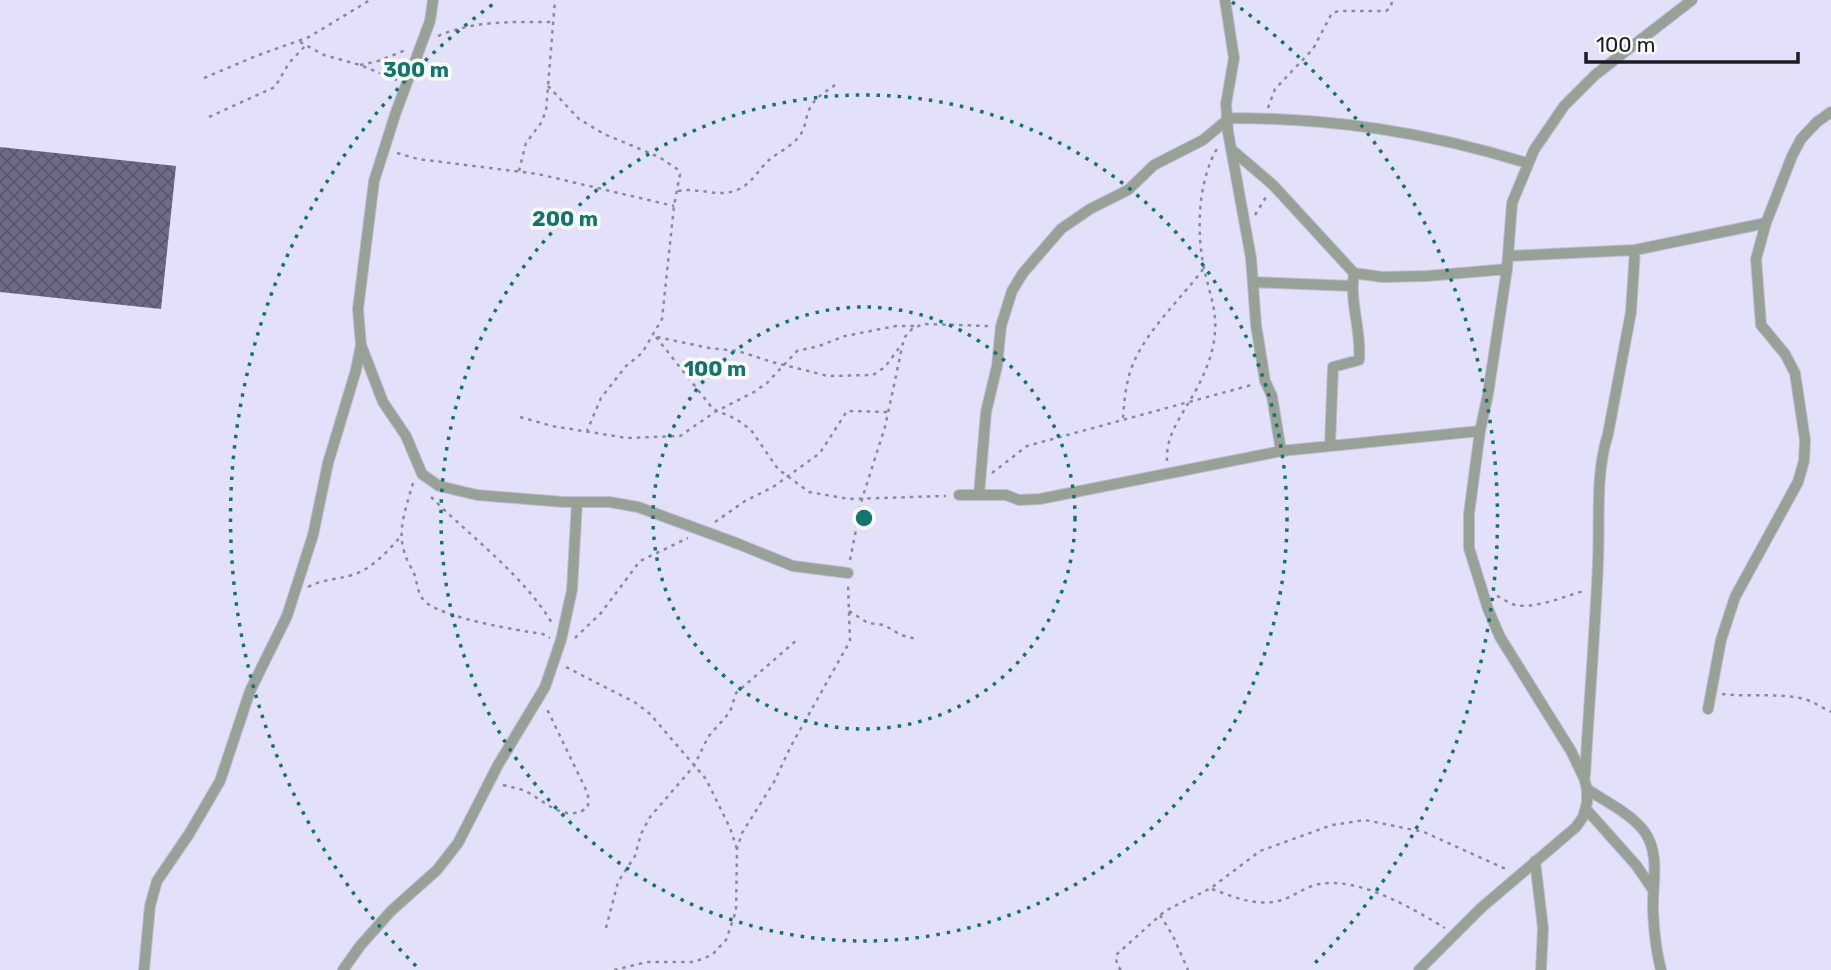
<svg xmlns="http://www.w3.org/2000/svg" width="1831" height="970" viewBox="0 0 1831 970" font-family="Rubik,sans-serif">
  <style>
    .building { fill: url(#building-cross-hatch) }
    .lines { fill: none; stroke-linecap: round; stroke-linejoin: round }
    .minor-casing { stroke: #bfbdd3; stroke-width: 12 }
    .path { stroke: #8b899b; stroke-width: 2.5; stroke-dasharray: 3.5 5; stroke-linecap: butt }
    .minor { stroke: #98a195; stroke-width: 10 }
    .ring { fill: none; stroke: #0f766e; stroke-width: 3.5; stroke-dasharray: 3.5 7 }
    .centre { fill: #0f766e; stroke: #fff; stroke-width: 3.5 }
    .ring-label { font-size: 21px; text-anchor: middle; font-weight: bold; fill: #0f766e; stroke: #fff; stroke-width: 7; stroke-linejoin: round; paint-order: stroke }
  </style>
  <defs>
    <pattern id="building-cross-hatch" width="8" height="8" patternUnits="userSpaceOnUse" patternTransform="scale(1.75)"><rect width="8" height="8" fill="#6d6b86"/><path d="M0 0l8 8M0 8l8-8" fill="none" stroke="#59576d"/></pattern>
  </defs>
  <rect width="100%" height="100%" fill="#e3e1fa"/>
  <path class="building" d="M0,147L176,166L161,309L0,292Z"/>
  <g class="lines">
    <g class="minor-casing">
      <path id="minor" d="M433,0L430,21L396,112L374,181L358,309L361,345L383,402L406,436L422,474L439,486L477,495L564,502H609L638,507L736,543L793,566L848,573
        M1225,0L1234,58L1226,104L1228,132L1251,258L1256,325L1262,362L1265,381L1272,396L1281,451
        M1227,118C1332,118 1427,132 1527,163
        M1231,149L1273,185L1354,273L1382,277L1427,276L1507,269
        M1508,256L1635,250L1766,223
        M1253,282L1352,286
        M1330,445L1333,367L1359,360C1362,331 1349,303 1354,273
        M959,495H1006L1019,500L1040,499L1281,451L1480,431
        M979,495L986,412L997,366L1001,326L1012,291L1023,273L1061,229L1090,209L1128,190L1154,165L1203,140L1227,120
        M1708,709L1721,640L1735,597L1798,482L1804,461L1805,440L1795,373L1785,354L1761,325L1756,259L1766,223L1792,156L1801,139L1817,122L1831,112
        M1585,775C1589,704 1595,633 1598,562C1600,519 1595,475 1608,434L1631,312L1635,250
        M1587,789C1606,802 1630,813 1644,831C1661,854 1652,885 1653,911C1654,931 1656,951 1661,970
        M1586,809L1636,865L1653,890
        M1535,861L1543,928L1541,970
        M144,970L150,906L157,881L189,834L220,781L250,691L287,616L313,535L328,463L356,370L361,345
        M343,970L360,946L391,911L437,870L458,843L498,765L545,687L561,640L572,590L577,502
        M1419,970L1481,908L1576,827L1583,817L1587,803V789L1584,778L1571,751L1500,637L1488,609L1469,548V514L1480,431L1488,394L1507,269L1512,203L1534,150L1564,106L1595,75L1692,0"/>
    </g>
    <path class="path" d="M438,36C475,20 513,22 553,22
      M300,42L324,55L360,65L397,80
      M360,65L378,61L406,50
      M204,78L256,56L309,37L370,0
      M548,86L579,119L604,134L659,157L677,169L680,174L674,206L662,319L642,353L626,366L601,398L587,431
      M1268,108L1275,89L1313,49L1332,13L1339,11H1386L1391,7L1392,0
      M209,117L275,87L289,63L305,46
      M397,153L418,159L538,174L674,206
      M519,171L526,143L541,123L546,111L555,0
      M678,191C699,187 718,198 737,190C752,184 758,170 769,160C780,151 795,145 802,132C805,127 805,122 807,116C811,100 822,94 835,85
      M1255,215L1266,197
      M656,337L713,409L736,419L751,430L778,469L809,492L849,499L946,496
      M657,337L709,348L738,351L772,362L828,376L873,375L885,367L899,348
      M520,417L552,426L627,438L680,436L715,412L754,392L767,383L797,351L819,346L845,336L896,326H917
      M1123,418C1124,405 1125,392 1128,380C1137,338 1179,302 1204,268
      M1167,461C1166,437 1178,421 1189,402C1202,381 1214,355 1215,331C1217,309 1208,289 1204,268C1196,230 1198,180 1218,147
      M992,473L1027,446L1255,384
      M413,483C407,505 397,529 404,551C406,560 412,568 415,576C418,587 418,597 428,604C450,619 515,630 543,634L550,638
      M431,497C471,537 523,575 552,623
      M715,522L745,501L773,487L820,453L847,411L887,412
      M850,560L862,499L885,427L904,338L912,329L923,324L988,326
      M308,587C326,578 336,580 352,575C372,569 388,551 401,536
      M1497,596C1502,598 1507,602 1512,604C1531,611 1565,596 1584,591
      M849,611L868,623L884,625L901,635L916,639
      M575,638L601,613L640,561L688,538
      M566,667L636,703L650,714L706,779L730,828L737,849
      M1722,694C1748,697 1774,693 1800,698C1811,700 1821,707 1831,712
      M503,785C511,787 518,788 525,791C544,800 566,825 588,807V794L546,707
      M1212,889C1236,898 1260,908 1285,899C1297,894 1307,886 1320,884C1359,877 1412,908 1445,928
      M1160,915L1173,936L1188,970
      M606,928L618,882L635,856L641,834L650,817L694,766L708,737L730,712L736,693L798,639
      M614,970L647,962H694L712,955L726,940L736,911L737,849L742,833L774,782L791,746L850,641L848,584
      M1121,970L1117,965L1116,955L1165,911L1211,888L1260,851L1332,825L1365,820L1424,832L1508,870"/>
    <use href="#minor" class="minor"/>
  </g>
  <g class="ring">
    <circle cx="864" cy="518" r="211"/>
    <circle cx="864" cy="518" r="423"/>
    <path d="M416 966A634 634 0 0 1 496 2M1232 2A634 634 0 0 1 1312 966"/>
  </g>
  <circle cx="864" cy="518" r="10" class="centre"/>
  <g class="ring-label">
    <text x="416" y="77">300 m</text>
    <text x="565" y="226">200 m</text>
    <text x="715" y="376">100 m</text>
  </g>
  <path d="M1586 52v10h212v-10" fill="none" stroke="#1c1b24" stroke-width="3.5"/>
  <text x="1596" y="52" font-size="21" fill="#1c1b24" stroke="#ffffff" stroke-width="5" paint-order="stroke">100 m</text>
</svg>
